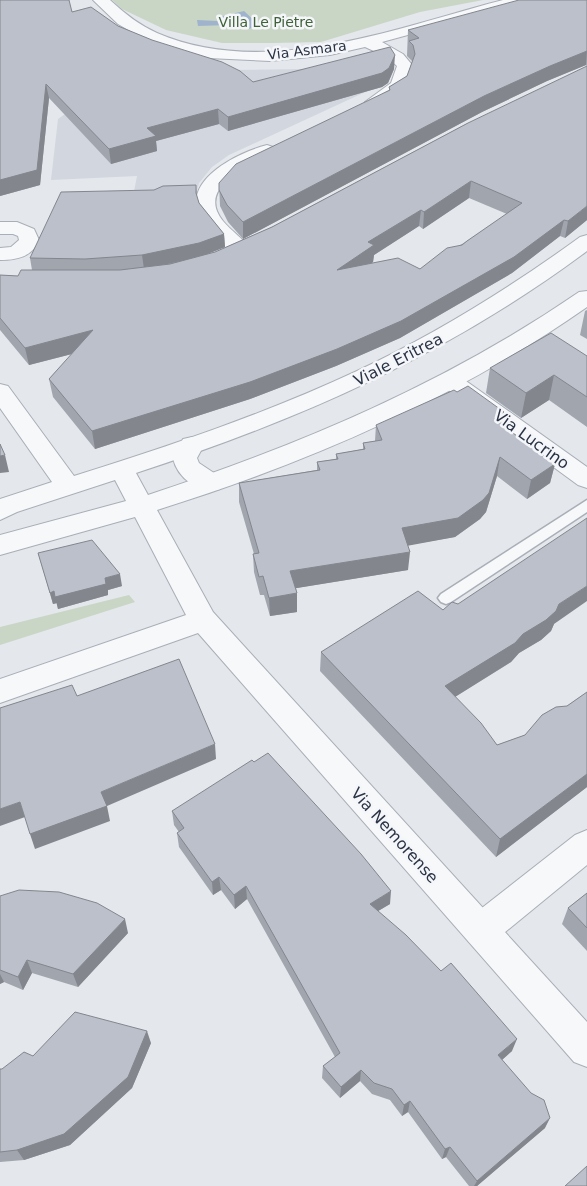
<svg xmlns="http://www.w3.org/2000/svg" width="587" height="1186" viewBox="0 0 587 1186" font-family="'DejaVu Sans',sans-serif">
  <style>
    .built { fill: #d2d6de }
    .green { fill: #c9d6c5 }
    .water { fill: #9fb4cc }
    .lines { fill: none; stroke-linecap: round; stroke-linejoin: round }
    .service-casing { stroke: #a9aeb7; stroke-width: 3 }
    .minor-casing { stroke: #a9aeb7; stroke-width: 2 }
    .tertiary-casing { stroke: #a9aeb7; stroke-width: 2 }
    .service { fill: #f7f8fa; fill-rule: evenodd }
    .minor { fill: #f7f8fa; fill-rule: evenodd }
    .tertiary { fill: #f7f8fa; fill-rule: evenodd }
    .wall { fill: #a1a5ae; fill-rule: evenodd }
    .shaded-wall { fill: #83868d }
    .building { fill: #bbc0ca; stroke: #83868d; fill-rule: evenodd }
    .labels { text-anchor: middle; stroke-width: 5; stroke-linejoin: round; paint-order: stroke }
    .far-park-label { font-size: 14px; fill: #3f6138; stroke: #f4f6f9 }
    .far-street-label { font-size: 14px; fill: #2b3445; stroke: #f4f6f9 }
    .street-label { font-size: 16px; fill: #2b3445; stroke: #f4f6f9 }
  </style>
  <rect width="100%" height="100%" fill="#e4e7ec"/>
  <path class="built" d="M153,52L227,70L306,69L374,88L229,155L212,167L199,183L196,194L132,202L137,176L51,180L58,119Z"/>
  <path class="green" d="M112,0H483L420,12L321,42L273,43H222L166,30L122,9Z
    M129,595L135,602L0,645V627Z"/>
  <path class="water" d="M244,11L260,26L248,29L229,25L198,26L197,20L218,21L219,17Z"/>
  <g class="lines">
    <g class="service-casing">
      <path id="service" d="M587,500V512L451,602L446,604L441,602L438,598L441,594Z"/>
    </g>
    <g class="minor-casing">
      <path id="minor" d="M93,0H110C124,13 139,25 157,33C266,80 395,28 503,0H529L526,3L382,42L403,54L413,66C411,72 410,80 407,86C401,95 378,108 368,106L365,102L391,83L397,66L387,57L365,47L330,55L270,61L208,58L172,49L144,39L118,24Z
        M267,145L273,147L276,151L273,155C250,166 195,186 223,221C231,231 243,238 250,249L247,253C242,255 237,256 232,253C216,243 190,213 198,192C207,168 244,151 267,145Z
        M0,222H17L34,229L39,240C32,257 17,260 0,260V248L11,247L19,240L18,236L13,234H0Z
        M451,374L459,376L587,467V488L578,485L443,386L439,381L443,376Z
        M192,437L201,439L204,445L197,458L199,463L220,477L224,483L220,489C200,495 177,478 173,458L183,439Z
        M587,830V865L493,942L481,946L469,942L464,930L469,918L575,835Z"/>
    </g>
    <g class="tertiary-casing">
      <path id="tertiary" d="M587,235V251C449,354 299,420 136,473L148,495C300,445 447,383 579,292L587,291V307C457,398 308,463 157,510L213,612L587,1022V1067L574,1062L198,633L0,703V679L186,615L135,517L0,555V535L126,501L115,480L17,512L0,520V499L52,482L0,408V384L8,386L74,476C169,446 265,414 357,371C436,334 510,288 580,237Z"/>
    </g>
    <use href="#service" class="service"/>
    <use href="#minor" class="minor"/>
    <use href="#tertiary" class="tertiary"/>
  </g>
  <path class="wall" d="M0,0L72,12L118,26L253,82L394,69L388,83L382,87L228,131L219,124L156,141L157,151L111,164L49,98L40,185L0,196Z
    M587,0V66L586,65L547,81L482,112L243,239L228,222L220,206L219,183L389,90V87L407,76L412,62V61L407,56L408,30Z
    M468,123L587,220L565,238L560,236L512,273L400,338L336,366L250,399L95,449L53,397L49,379L72,354L29,365L0,330V275L18,276L32,270L30,258L154,190L196,185L197,196L199,203L224,234L225,247L207,254L215,252L272,227ZM469,198L507,214L467,241L420,269L372,263L373,262L374,255L419,226L423,229Z
    M587,310V339L580,335L585,311Z
    M587,356V427L549,400L521,418L486,393L490,368Z
    M376,425H502L555,464L550,483L527,499L497,476L486,512L480,519L455,537L408,545V570L296,588L297,593V612L270,616L264,595H260L254,572L253,554H254L239,502V483L317,470V462L336,459V454L363,449V443L375,441Z
    M38,553L122,586L108,590V595L58,609L57,603L53,604Z
    M443,610L554,624L551,631L541,640L519,653L511,662L455,697L497,745L525,735L587,692V787L496,857L320,671L321,652Z
    M172,811L390,904L378,911L512,1051L502,1060L545,1128L477,1186H469L446,1157L442,1159L408,1112L402,1116L390,1100L372,1094L360,1081L340,1098L322,1078L323,1066L335,1057L247,899L235,909L221,890L213,895L179,847L177,833L179,832L174,825Z
    M587,893V951L562,924L568,908Z
    M0,896L128,933L78,987L32,973L23,990L4,982L0,984Z
    M151,1043L132,1088L70,1145L24,1160L0,1162V1069H2L33,1056Z"/>
  <path class="shaded-wall" d="M587,51L586,65L547,81L482,112L243,239V222L484,96L550,66Z
    M395,55L394,69L388,83L382,87L228,131V117Z
    M46,84L49,98L40,185L0,196V180Z
    M218,109L219,124L156,141L157,151L111,164L109,149L147,128Z
    M471,181L469,198L423,229L424,212Z
    M587,206V220L565,238L568,221Z
    M421,210L419,226L374,255L373,262L336,287L337,270L368,242Z
    M564,220L560,236L512,273L400,338L336,366L250,399L95,449L92,431Z
    M224,234L225,247L200,257L144,269L142,255Z
    M93,330L95,348L29,365L25,348Z
    M554,375L549,400L521,418L526,393Z
    M504,412L501,431L494,419Z
    M5,455L9,472L0,473V456Z
    M500,457L497,476L486,512L480,519L455,537L401,547L402,528Z
    M555,464L550,483L527,499L531,480Z
    M410,552L408,570L291,589L290,571Z
    M120,574L122,586L108,590V595L58,609L55,597L105,578Z
    M587,586V601L554,624L551,631L541,640L519,653L511,662L442,705L445,686L523,634L559,604Z
    M54,591L57,603L53,604L50,593Z
    M297,593V612L270,616L269,598Z
    M215,744L216,759L107,806L110,821L35,849L30,834L101,792Z
    M587,774V787L496,857L500,839Z
    M20,802L25,817L0,826V809Z
    M219,877L221,890L213,895L212,882Z
    M246,886L247,899L235,909L234,895Z
    M391,891L390,904L368,917L370,904Z
    M125,919L128,933L78,987L73,974Z
    M27,960L32,973L23,990L18,977Z
    M0,974L4,982L0,984Z
    M147,1031L151,1043L132,1088L70,1145L24,1160L17,1150Z
    M517,1039L512,1051L494,1067L498,1055Z
    M361,1070L360,1081L340,1098L341,1087Z
    M410,1101L408,1112L402,1116L404,1105Z
    M550,1118L545,1128L477,1186H474L477,1181Z
    M450,1147L446,1157L442,1159L445,1149Z"/>
  <path class="building" d="M0,0H69L72,12L91,7L118,26L152,40L222,62L240,71L253,82L390,47L395,55L389,68L382,73L228,117L218,109L147,128L156,136L109,149L46,84L37,170L0,180Z
    M519,0H587V51L550,66L484,96L243,222L227,205L219,190V183L236,164L390,90L389,87L407,76L415,54L413,45L409,41L419,38L408,30Z
    M587,66V206L568,221L564,220L514,257L401,321L337,349L250,382L92,431L49,379L93,330L25,348L0,318V275L18,276L21,270H120L170,264L215,252L272,227L468,123ZM471,181L522,203L467,241L462,245L447,248L420,269L398,258L337,270L374,245L368,242L421,210L424,212Z
    M196,185V193L199,203L224,234L199,243L142,255L85,259L30,258L61,192L154,190L163,186Z
    M551,333L587,356V397L554,375L526,393L490,368Z
    M468,386L504,412L494,419L555,464L531,480L500,457L489,493L483,500L458,518L402,528L410,552L290,571L297,593L269,598L263,576L259,577L253,554L259,553L239,483L320,470L317,462L338,459L336,454L365,449L363,443L382,440L376,425L454,390L457,392Z
    M0,444L5,455L0,456Z
    M587,518V586L559,604L556,611L546,620L523,634L515,643L445,686L481,723L497,745L525,735L542,715L556,707L567,706L587,692V774L500,839L321,652L418,591L443,610L452,602L458,604Z
    M92,540L120,574L105,578L106,584L55,597L54,591L50,593L38,553Z
    M179,659L215,744L101,792L107,806L30,834L20,802L0,809V708L72,685L77,696Z
    M268,753L361,854L391,891L370,904L406,935L441,971L451,963L517,1039L498,1055L531,1093L544,1100L550,1118L477,1181L450,1147L445,1149L410,1101L404,1105L392,1089L374,1083L361,1070L341,1087L323,1066L340,1053L246,886L234,895L219,877L212,882L177,833L184,828L172,811L252,760L254,762Z
    M19,890L59,892L97,903L125,919L73,974L27,960L18,977L0,970V896Z
    M587,893V928L568,908Z
    M75,1012L147,1031L128,1077L64,1134L17,1150L0,1152V1069H2L24,1052L33,1056Z
    M587,1166V1186H565Z"/>
  <g class="labels">
    <g class="far-park-label">
      <text x="266" y="27">Villa Le Pietre</text>
    </g>
    <g class="far-street-label">
      <text transform="translate(307 50) rotate(-7)" y="5">Via Asmara</text>
    </g>
    <g class="street-label">
      <text transform="translate(398 359) rotate(-27)" y="6">Viale Eritrea</text>
      <text transform="translate(532 439) rotate(36)" y="6">Via Lucrino</text>
      <text transform="translate(395 835) rotate(48)" y="6">Via Nemorense</text>
    </g>
  </g>
</svg>
